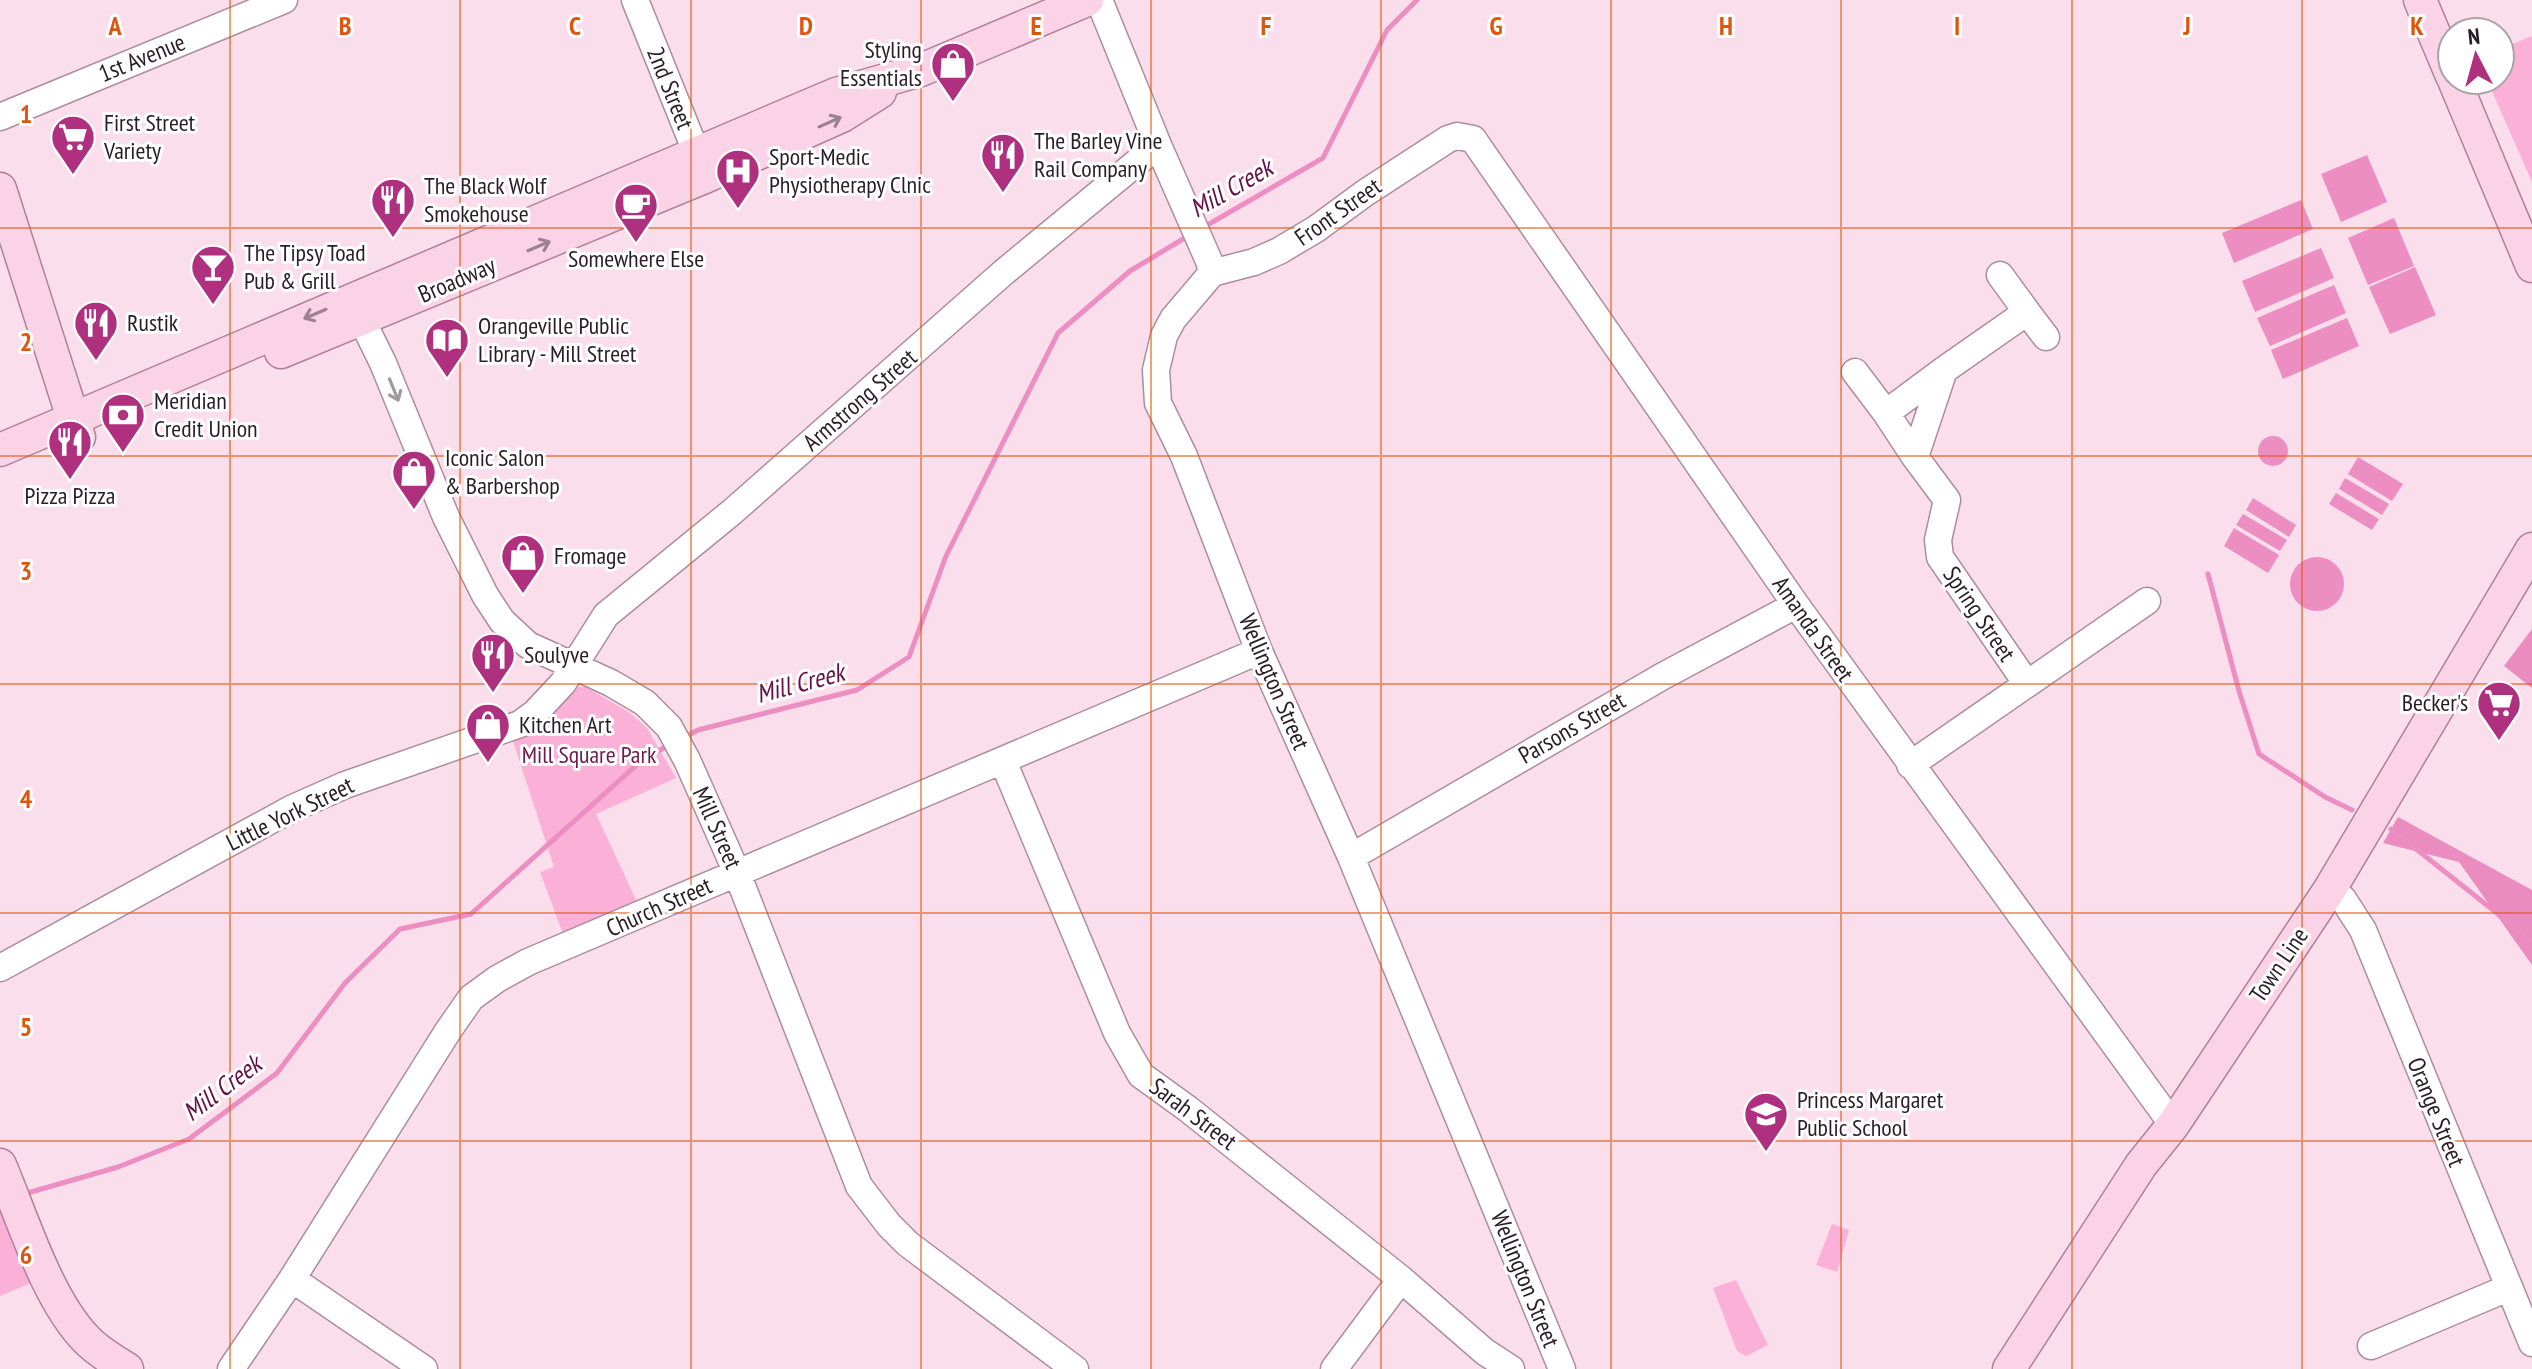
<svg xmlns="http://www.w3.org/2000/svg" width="2532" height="1369" viewBox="0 0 2532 1369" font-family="'PT Sans Narrow',sans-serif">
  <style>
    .green { fill: #fbb0d7 }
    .forest { fill: #ea8cbf }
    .water { fill: #ec8ec1 }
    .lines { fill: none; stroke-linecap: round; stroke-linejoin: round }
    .stream { stroke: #ec8ec1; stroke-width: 5 }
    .minor-casing { stroke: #ad8d9d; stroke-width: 29 }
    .major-casing { stroke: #af8098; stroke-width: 35 }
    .minor { stroke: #fff; stroke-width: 26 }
    .major { stroke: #fad3e7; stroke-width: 32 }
    .oneway { stroke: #9c818f }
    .oneway2 { stroke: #9f999c }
    .grid { fill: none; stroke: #de560d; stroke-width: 2; stroke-opacity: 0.55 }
    .labels { text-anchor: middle; stroke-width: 6; stroke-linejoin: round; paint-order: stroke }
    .poi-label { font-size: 24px; fill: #291d23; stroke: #fff; text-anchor: start }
    .street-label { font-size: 24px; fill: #291d23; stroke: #fff }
    .park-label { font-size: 24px; fill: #6c1a4d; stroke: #fff }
    .water-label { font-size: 26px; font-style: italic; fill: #641046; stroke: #fff }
    .grid-label { font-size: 26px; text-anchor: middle; font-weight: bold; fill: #de560d; stroke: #fff; stroke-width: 6; stroke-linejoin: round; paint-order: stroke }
  </style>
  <rect width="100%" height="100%" fill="#fbdeec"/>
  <path class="green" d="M2532,36V182L2487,80H2500V49Z
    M578,687H586L630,713L647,728L676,778L596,814L637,902L563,934L540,872L554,867L511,735L554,710Z
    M0,1208L31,1283L0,1296Z
    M1832,1224L1849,1230L1837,1272L1816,1265Z
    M1736,1280L1768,1345L1746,1356L1737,1351L1713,1288Z"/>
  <path class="forest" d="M2532,629V688L2504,666Z
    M2398,817L2532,890V965L2459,862L2383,843Z"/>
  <path class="water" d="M2367,155L2387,202L2341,222L2321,174Z
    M2301,200L2313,229L2234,263L2222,233Z
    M2394,218L2414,266L2368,285L2348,238Z
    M2321,248L2334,278L2255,312L2242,281Z
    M2415,267L2436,315L2390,334L2369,287Z
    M2334,285L2346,313L2270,346L2257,318Z
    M2347,318L2359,346L2283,379L2271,350Z
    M2258 451a15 15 0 1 1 30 0a15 15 0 1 1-30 0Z
    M2358,457L2403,484L2392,501L2348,474Z
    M2345,478L2389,504L2382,515L2339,489Z
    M2336,493L2379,519L2372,530L2329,504Z
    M2253,498L2296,525L2289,537L2246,510Z
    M2243,514L2287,540L2280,551L2236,525Z
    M2234,528L2279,555L2268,573L2224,546Z
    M2290 584a27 27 0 1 1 54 0a27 27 0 1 1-54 0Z"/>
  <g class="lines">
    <path class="stream" d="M1204,227L1323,158L1387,30L1417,0
      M2208,574L2239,691L2259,754L2325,797L2352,810
      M683,738L698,730L857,690L909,657L946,556L1058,333L1130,271L1188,236
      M2391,829L2532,941
      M24,1194L118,1167L189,1139L277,1073L345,983L400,929L471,914L642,760L671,744"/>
    <g class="minor-casing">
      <path id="minor" d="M635,0L703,169
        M1099,0L1158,145L1209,261L1212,273L1173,319L1164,336L1156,370L1158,403L1184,456L1259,651L1351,857L1562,1369
        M0,117L284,0
        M1212,273L1254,262L1279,251L1316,229L1365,193L1448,139L1457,136L1473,139L1796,605L2173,1125
        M2000,275L2027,312
        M353,302L383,363L446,517L485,595L502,621L528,645L611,683L645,703L669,727L687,760L737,873L859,1186L889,1225L908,1244L1075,1369
        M1855,372L1886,413
        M1915,457L1886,413L1944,370
        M2027,684L1940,557L1938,540L1947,500L1915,457L1944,370L2027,312L2046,337
        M1003,761L1117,1033L1141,1075L1188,1109L1401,1279L1485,1352L1511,1369
        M1910,765L2147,601
        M1351,857L1663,676L1796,605
        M2330,889L2343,899L2363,930L2532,1343
        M0,968L291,809L345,785L520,724L535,713L563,683L606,615L732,512L1004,272L1158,145
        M292,1279L424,1369
        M2371,1346L2508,1288
        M231,1369L292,1279L448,1031L471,998L497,979L528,962L1259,651
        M1334,1369L1401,1279"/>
    </g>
    <g class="major-casing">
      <path id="major" d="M2420,0L2452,76
        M2454,80L2532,266
        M0,189L79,437
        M281,352L707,176L842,116L880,92
        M0,450L836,94L921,70L1087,0
        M0,1165C22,1217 47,1299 86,1339C97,1351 113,1360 127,1369
        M2009,1369L2141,1165L2173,1125L2330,889L2532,549"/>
    </g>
    <use href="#minor" class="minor"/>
    <use href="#major" class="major"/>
  </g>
  <defs><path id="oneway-shaft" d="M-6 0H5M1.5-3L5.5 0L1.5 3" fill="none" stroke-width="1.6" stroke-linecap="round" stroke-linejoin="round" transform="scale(2)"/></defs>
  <g class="oneway">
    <use href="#oneway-shaft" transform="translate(830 122) rotate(-24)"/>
    <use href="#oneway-shaft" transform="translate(539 246) rotate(-23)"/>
    <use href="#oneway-shaft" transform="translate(315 314) rotate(157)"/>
  </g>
  <use class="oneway2" href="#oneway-shaft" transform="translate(394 390) rotate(68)"/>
  <path class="grid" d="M230,0V1369M460,0V1369M691,0V1369M921,0V1369M1151,0V1369M1381,0V1369M1611,0V1369M1841,0V1369M2072,0V1369M2302,0V1369M0,228H2532M0,456H2532M0,684H2532M0,913H2532M0,1141H2532"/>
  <defs>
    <g id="shop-pin" transform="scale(2.3)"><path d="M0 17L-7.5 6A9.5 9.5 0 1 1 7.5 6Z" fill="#af307f" stroke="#fff"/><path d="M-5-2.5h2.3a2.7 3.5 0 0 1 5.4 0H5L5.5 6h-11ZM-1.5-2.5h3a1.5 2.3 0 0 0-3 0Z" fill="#fff"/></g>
    <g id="supermarket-pin" transform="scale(2.3)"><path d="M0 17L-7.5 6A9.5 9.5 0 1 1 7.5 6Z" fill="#af307f" stroke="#fff"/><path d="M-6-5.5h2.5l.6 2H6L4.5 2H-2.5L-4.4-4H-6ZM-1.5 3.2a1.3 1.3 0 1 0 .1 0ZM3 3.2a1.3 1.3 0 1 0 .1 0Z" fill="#fff"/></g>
    <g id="restaurant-pin" transform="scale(2.3)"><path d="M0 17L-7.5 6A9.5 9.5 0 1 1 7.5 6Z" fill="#af307f" stroke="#fff"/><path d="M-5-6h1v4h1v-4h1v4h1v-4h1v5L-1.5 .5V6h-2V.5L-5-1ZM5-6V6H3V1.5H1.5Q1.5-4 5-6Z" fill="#fff"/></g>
    <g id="hospital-pin" transform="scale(2.3)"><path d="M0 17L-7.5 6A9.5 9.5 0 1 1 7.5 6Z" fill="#af307f" stroke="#fff"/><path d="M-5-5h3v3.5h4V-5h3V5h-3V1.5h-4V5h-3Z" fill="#fff"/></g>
    <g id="cafe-pin" transform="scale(2.3)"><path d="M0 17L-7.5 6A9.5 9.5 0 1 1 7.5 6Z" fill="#af307f" stroke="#fff"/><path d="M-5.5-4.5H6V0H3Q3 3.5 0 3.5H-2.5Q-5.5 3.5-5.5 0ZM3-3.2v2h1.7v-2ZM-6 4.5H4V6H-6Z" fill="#fff"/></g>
    <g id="bar-pin" transform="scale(2.3)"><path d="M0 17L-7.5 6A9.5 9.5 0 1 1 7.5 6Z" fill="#af307f" stroke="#fff"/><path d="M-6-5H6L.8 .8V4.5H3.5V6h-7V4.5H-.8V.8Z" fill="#fff"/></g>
    <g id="library-pin" transform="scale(2.3)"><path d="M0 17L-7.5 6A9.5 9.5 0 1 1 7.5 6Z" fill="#af307f" stroke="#fff"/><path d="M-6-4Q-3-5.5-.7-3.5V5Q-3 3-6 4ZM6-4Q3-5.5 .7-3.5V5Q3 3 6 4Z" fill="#fff"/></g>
    <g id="bank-pin" transform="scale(2.3)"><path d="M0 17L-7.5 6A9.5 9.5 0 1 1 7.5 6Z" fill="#af307f" stroke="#fff"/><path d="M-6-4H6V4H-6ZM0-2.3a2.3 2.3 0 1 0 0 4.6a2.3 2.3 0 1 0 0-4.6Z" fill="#fff"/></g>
    <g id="school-pin" transform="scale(2.3)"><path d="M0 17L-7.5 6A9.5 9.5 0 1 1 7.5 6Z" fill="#af307f" stroke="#fff"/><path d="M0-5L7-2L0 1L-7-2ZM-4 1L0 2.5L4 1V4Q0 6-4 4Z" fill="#fff"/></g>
  </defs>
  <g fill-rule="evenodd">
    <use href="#shop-pin" x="953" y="64"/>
    <use href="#supermarket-pin" x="73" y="137"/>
    <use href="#restaurant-pin" x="1003" y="155"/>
    <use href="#hospital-pin" x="738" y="171"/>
    <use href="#restaurant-pin" x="393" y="200"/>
    <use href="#cafe-pin" x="636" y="205"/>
    <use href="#bar-pin" x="213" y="267"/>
    <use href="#restaurant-pin" x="96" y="323"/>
    <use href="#library-pin" x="447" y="340"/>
    <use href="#bank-pin" x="123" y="415"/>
    <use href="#restaurant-pin" x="70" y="442"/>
    <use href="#shop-pin" x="414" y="472"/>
    <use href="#shop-pin" x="523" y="556"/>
    <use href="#restaurant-pin" x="493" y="655"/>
    <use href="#supermarket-pin" x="2499" y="703"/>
    <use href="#shop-pin" x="488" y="725"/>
    <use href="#school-pin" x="1766" y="1114"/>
  </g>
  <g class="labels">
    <g class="poi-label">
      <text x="922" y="58" text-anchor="end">Styling<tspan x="922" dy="28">Essentials</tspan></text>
      <text x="104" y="131">First Street<tspan x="104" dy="28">Variety</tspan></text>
      <text x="1034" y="149">The Barley Vine<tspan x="1034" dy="28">Rail Company</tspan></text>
      <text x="769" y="165">Sport-Medic<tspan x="769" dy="28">Physiotherapy Clnic</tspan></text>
      <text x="424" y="194">The Black Wolf<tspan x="424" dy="28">Smokehouse</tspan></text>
      <text x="244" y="261">The Tipsy Toad<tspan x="244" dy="28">Pub &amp; Grill</tspan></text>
      <text x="636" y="267" text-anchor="middle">Somewhere Else</text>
      <text x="127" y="331">Rustik</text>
      <text x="478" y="334">Orangeville Public<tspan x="478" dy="28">Library - Mill Street</tspan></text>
      <text x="154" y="409">Meridian<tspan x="154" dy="28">Credit Union</tspan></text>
      <text x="445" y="466">Iconic Salon<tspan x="445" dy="28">&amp; Barbershop</tspan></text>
      <text x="70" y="504" text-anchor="middle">Pizza Pizza</text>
      <text x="554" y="564">Fromage</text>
      <text x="524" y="663">Soulyve</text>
      <text x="2468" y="711" text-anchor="end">Becker's</text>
      <text x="519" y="733">Kitchen Art</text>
      <text x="1797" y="1108">Princess Margaret<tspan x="1797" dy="28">Public School</tspan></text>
    </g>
    <g class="street-label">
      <text transform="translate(142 58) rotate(-22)" y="8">1st Avenue</text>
      <text transform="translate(670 88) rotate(68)" y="8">2nd Street</text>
      <text transform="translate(1338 212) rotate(-35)" y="8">Front Street</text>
      <text transform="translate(457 280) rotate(-23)" y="8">Broadway</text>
      <text transform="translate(860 400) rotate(-41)" y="8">Armstrong Street</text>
      <text transform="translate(1979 614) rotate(56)" y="8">Spring Street</text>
      <text transform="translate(1813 629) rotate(55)" y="8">Amanda Street</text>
      <text transform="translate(1274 682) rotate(67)" y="8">Wellington Street</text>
      <text transform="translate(1572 728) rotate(-30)" y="8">Parsons Street</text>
      <text transform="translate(290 814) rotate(-26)" y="8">Little York Street</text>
      <text transform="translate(717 828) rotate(66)" y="8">Mill Street</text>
      <text transform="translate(659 907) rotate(-24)" y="8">Church Street</text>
      <text transform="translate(2279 965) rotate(-56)" y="8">Town Line</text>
      <text transform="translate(2436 1112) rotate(68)" y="8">Orange Street</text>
      <text transform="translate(1193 1114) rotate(37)" y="8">Sarah Street</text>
      <text transform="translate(1525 1279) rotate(68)" y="8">Wellington Street</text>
    </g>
    <g class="park-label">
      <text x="589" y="763">Mill Square Park</text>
    </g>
    <g class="water-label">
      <text transform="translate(1231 188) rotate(-30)" y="9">Mill Creek</text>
      <text transform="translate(800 683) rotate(-15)" y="9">Mill Creek</text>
      <text transform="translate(222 1088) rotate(-37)" y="9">Mill Creek</text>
    </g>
  </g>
  <g class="grid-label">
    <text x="115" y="35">A</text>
    <text x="345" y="35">B</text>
    <text x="575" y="35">C</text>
    <text x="806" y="35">D</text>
    <text x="1036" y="35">E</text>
    <text x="1266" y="35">F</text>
    <text x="1496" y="35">G</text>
    <text x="1726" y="35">H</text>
    <text x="1957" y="35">I</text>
    <text x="2187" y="35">J</text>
    <text x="2417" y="35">K</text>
    <text x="26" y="123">1</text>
    <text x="26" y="351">2</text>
    <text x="26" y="580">3</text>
    <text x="26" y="808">4</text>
    <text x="26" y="1036">5</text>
    <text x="26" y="1264">6</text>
  </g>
  <g transform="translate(2476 56) rotate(354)"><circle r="38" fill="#ffffff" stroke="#a9a5a7" stroke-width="2"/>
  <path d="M0-6L14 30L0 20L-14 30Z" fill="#af307f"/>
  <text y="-12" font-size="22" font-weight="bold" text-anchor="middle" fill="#291d23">N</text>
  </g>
</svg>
